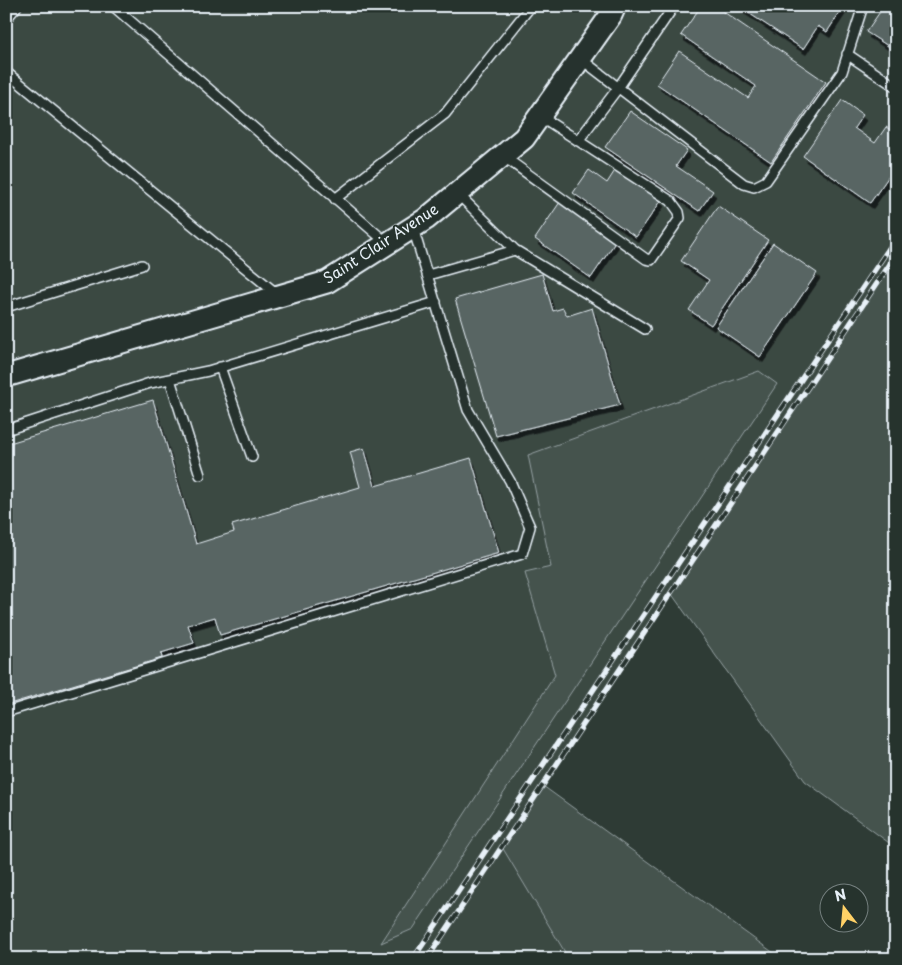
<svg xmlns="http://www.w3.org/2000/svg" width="902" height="965" viewBox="0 0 902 965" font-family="'Playpen Sans',sans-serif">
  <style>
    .built { fill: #3b4843 }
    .green { fill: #45524e; stroke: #96a2a3 }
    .building { fill: #596563; stroke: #e8f1f8; filter: url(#shadow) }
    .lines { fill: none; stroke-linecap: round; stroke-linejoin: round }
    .service-casing { stroke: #e8f1f8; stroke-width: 12 }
    .tertiary-casing { stroke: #e8f1f8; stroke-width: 25 }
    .service { stroke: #26332d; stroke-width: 9 }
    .tertiary { stroke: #26332d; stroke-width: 21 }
    .rail-casing { stroke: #e8f1f8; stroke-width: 5.5 }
    .rail { stroke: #26332d; stroke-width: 4; stroke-dasharray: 11; stroke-linecap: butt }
    .labels { text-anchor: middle; stroke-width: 4; stroke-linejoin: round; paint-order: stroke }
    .street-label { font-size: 15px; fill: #e8f1f8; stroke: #26332d }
  </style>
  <defs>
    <filter id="shadow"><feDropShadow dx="3" dy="5.5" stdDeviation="0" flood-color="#0009"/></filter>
  </defs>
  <rect width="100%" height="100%" fill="#2e3b35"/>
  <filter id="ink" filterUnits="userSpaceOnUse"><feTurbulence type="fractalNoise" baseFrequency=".02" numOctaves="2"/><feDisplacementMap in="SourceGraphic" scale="10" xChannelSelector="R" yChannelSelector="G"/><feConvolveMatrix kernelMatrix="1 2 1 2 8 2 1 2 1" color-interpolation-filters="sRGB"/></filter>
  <g filter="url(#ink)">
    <path class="built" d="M6,6H896V255L502,847L569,959H6Z"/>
    <path class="green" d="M896,255V848L805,781L671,593Z
      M759,371L777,384L413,929L381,943L555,675L525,573L551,567L528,455Z
      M543,786L782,959H569L502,847Z"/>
    <path class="building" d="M701,6H715L826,82L771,162L657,84L679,51L748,98L756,86L681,35Z
      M738,6H844L827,32L818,26L803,49Z
      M884,6H896V51L866,32Z
      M842,100L863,115L854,128L875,143L886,127L896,133V166L870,203L803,156Z
      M630,111L687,150L676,166L713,191L699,211L605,147Z
      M616,169L661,201L636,237L573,193L589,170L607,183Z
      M560,202L616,241L591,278L535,239Z
      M718,206L768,240L711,325L689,310L709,280L681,261Z
      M773,243L817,273L760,357L716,327Z
      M542,274L553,311L563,308L567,316L592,308L620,405L496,436L455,299Z
      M153,400L196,544L234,532L232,525L360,487L350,452L364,448L375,486L471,458L499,553L220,635L215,617L188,625L194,643L161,653L162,658L6,705V444Z"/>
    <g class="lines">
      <g class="service-casing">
        <path id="service" d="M113,6L387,243
          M6,19L17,6
          M847,54L896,87
          M581,59L744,184L754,187L766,181L842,72L863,6
          M6,72L277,294
          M578,141L618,88L674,6
          M503,156L646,259L651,260L680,218L679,212L671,201L540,116
          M335,199L445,114L531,6
          M515,250L645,329
          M428,275L515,250L457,193
          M6,307L142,265
          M220,367L252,457
          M170,379L200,475
          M6,430L150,383L208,371L436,302
          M6,712L522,554L530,527L510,481L468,410L413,228"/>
      </g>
      <g class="tertiary-casing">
        <path id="tertiary" d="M6,376L327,282L426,219L524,138L611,15L615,6"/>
      </g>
      <use href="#service" class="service"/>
      <use href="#tertiary" class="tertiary"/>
      <g class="rail-casing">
        <path id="rail" d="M413,959L896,238
          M427,959L896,255"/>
      </g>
      <use href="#rail" class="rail"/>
    </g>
  </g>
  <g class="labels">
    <g class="street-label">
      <text transform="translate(381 244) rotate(-33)" y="5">Saint Clair Avenue</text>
    </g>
  </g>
  <rect width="902" height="965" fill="none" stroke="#26332d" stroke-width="25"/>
  <rect x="12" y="12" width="877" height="940" fill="none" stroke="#e8f1f8" stroke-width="2" filter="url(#ink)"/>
  <g transform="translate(844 908) rotate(344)"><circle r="24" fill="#26332d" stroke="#747f7e"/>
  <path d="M0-4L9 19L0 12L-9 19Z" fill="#ffd166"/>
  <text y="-8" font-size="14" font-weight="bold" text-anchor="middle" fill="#e8f1f8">N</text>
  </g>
</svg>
